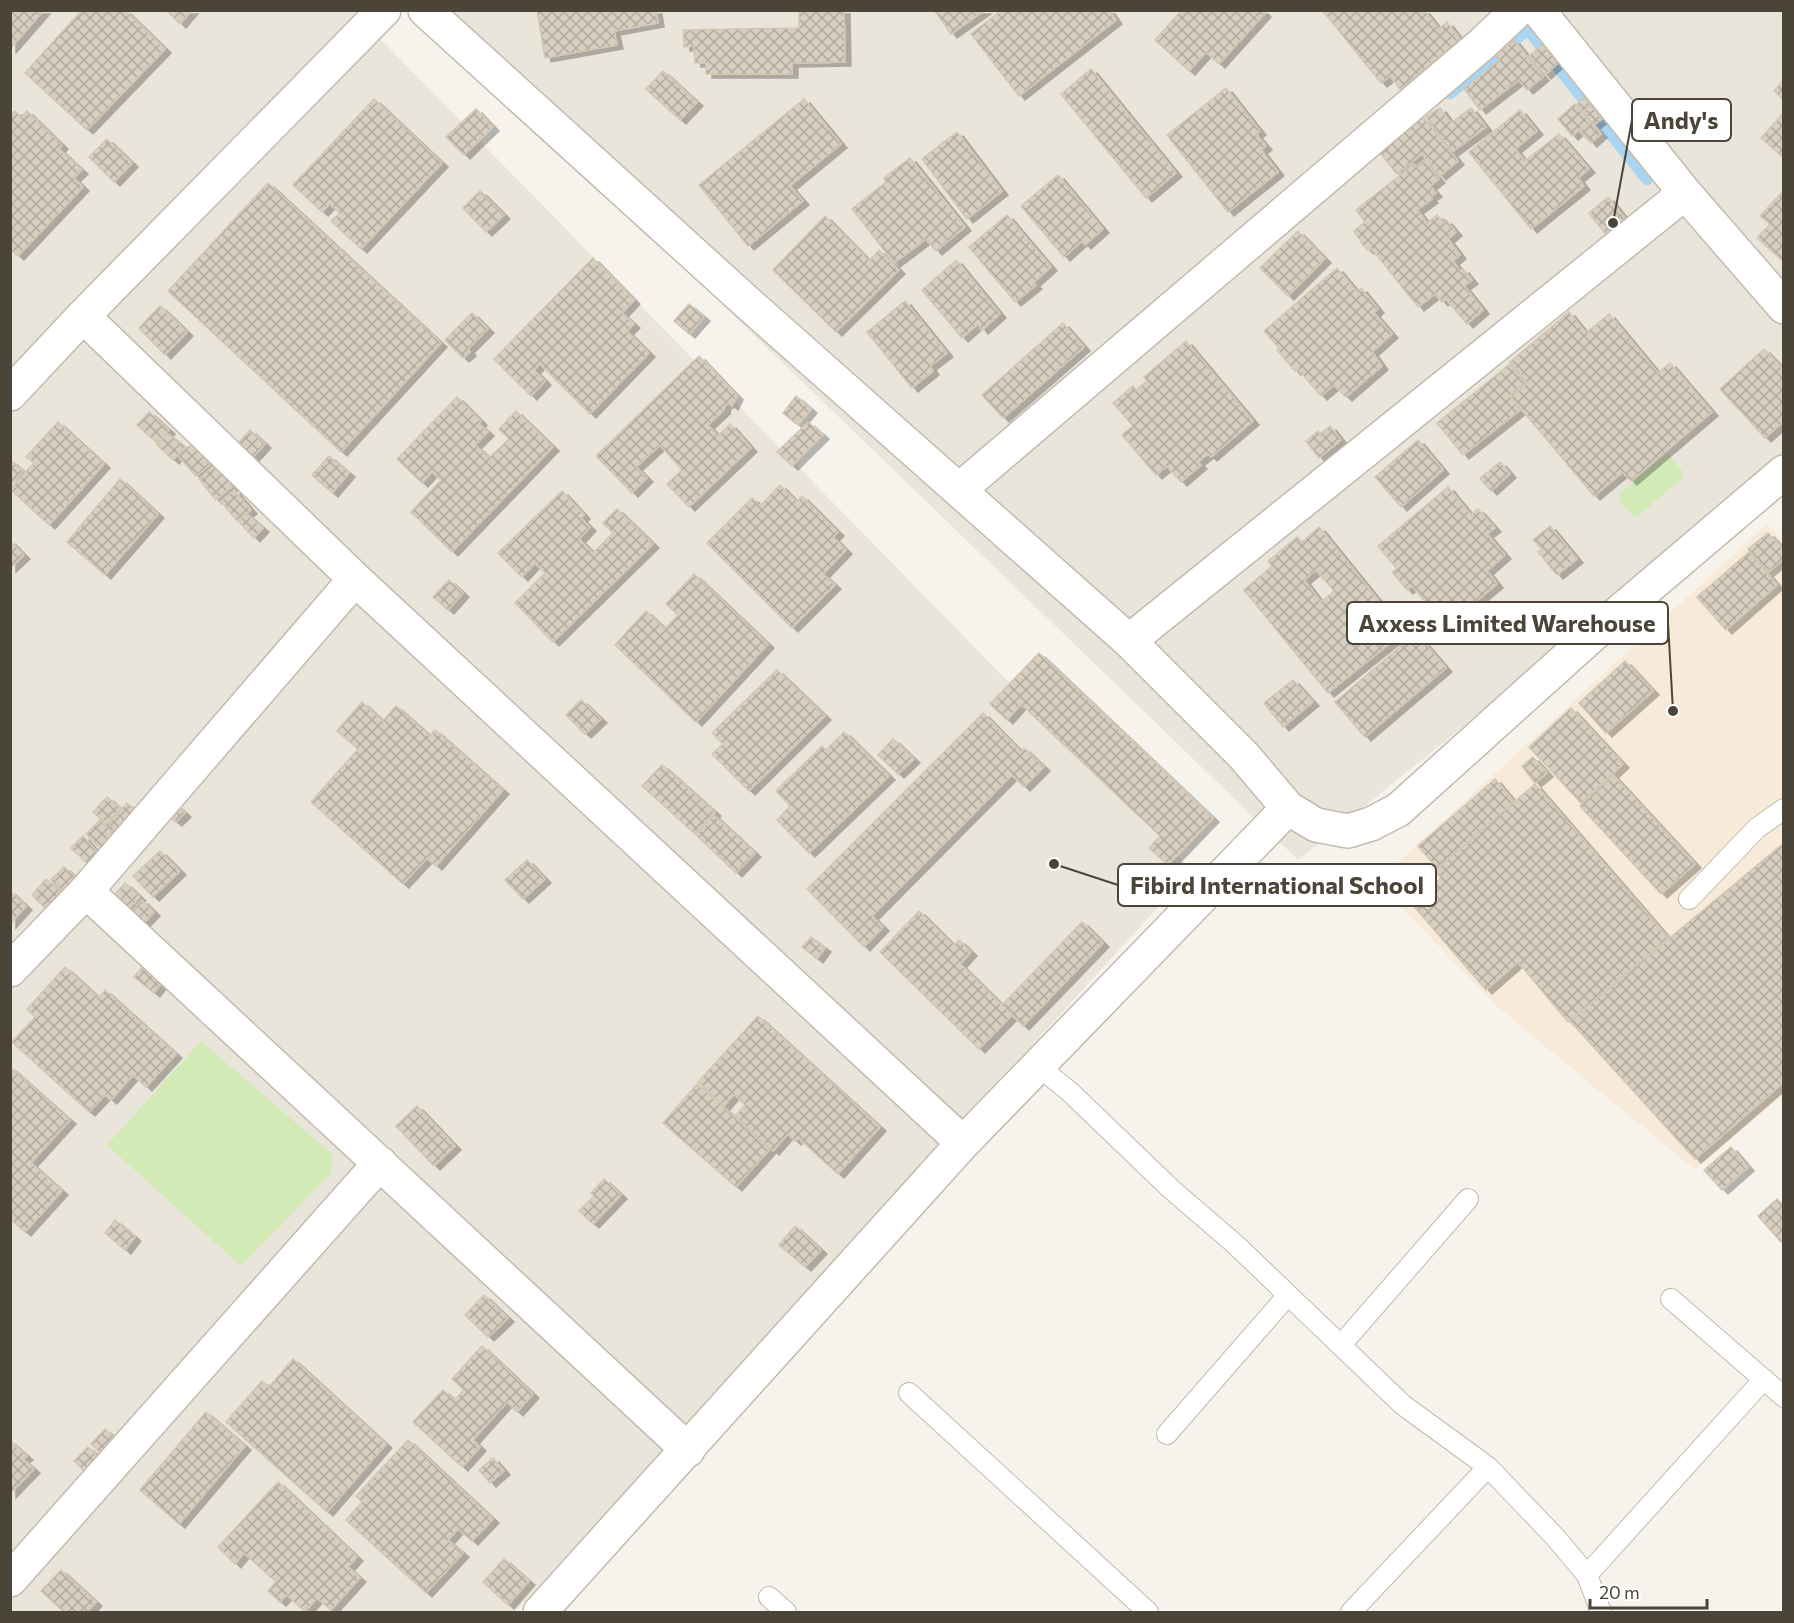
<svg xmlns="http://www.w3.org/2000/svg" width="1794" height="1623" viewBox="0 0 1794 1623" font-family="Commissioner,sans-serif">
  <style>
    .residential { fill: #eae5da }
    .commercial { fill: #f7ead8 }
    .green { fill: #d2eab5 }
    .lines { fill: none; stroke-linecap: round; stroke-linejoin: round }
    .stream { stroke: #a9d4f2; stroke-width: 12 }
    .building { fill: url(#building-cross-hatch); stroke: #d3c7b4; stroke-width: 1.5; fill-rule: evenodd; filter: url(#shadow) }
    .lane-casing { stroke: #c2bbae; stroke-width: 22 }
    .street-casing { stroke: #c2bbae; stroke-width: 36 }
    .lane { stroke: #fff; stroke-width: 20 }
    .street { stroke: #fff; stroke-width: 33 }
    .leader { fill: none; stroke: #4b4439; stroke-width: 2 }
    .callout-dot { fill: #4b4439; stroke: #fff; stroke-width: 2 }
    .callout { fill: #fff; stroke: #4b4439; stroke-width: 2 }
    .callout-label { font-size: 24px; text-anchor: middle; font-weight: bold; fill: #4b4439 }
  </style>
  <defs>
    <pattern id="building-cross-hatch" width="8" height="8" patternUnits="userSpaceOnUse" patternTransform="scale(1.5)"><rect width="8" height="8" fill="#d8cfc1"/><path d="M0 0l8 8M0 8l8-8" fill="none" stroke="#b1aa9e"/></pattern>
    <filter id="shadow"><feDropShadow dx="6" dy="4" stdDeviation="0" flood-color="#0004"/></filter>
  </defs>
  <rect width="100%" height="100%" fill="#f6f3ec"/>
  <path class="residential" d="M11,11H353L1192,870L515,1612H11Z
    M418,11H1783V468L1298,860Z"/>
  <path class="commercial" d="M1767,524L1783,540V1095L1695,1170L1500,1009L1376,882Z"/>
  <path class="green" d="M1666,455H1669L1683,472V477L1638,516H1633L1619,500L1620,493Z
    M201,1041L332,1154L331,1173L241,1266L107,1145Z"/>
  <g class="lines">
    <path class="stream" d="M1523,23L1647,179
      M1450,93L1528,29"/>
  </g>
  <path class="building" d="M10,10H44L10,49Z
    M82,10H125L165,49L87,130L25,73Z
    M166,10H192L180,24Z
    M537,10H656L658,23L614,31L617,45L545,58Z
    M799,10H844L845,62L792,63V74H706V63H695L694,46L684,47L683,30L799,28Z
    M934,10H985L951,34Z
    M1002,10H1109L1116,20L1019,96L971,34Z
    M1182,10H1262L1265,13L1219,64L1206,52L1189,71L1155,40Z
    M1322,10H1397L1398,12L1400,10H1424L1439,29L1447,22L1460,39L1400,89L1390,76L1381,83Z
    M1514,40L1543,77L1527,90L1519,80L1480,110L1464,89L1500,60L1496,55Z
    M1542,45L1558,63L1545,75L1529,56Z
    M1091,69L1176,173L1146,198L1061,94Z
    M663,71L697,102L680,120L646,89Z
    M1784,79V100L1774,91Z
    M1226,88L1260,131L1256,134L1266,146L1261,150L1278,172L1228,212L1167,135Z
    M1584,98L1591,106L1583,112L1577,104Z
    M374,99L442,163L361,249L331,221L340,213L330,204L322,212L293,185Z
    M804,99L841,144L790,186L803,201L748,246L699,185Z
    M1575,104L1590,121L1572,136L1558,119Z
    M1591,106L1602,119L1594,125L1584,112Z
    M1440,108L1451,123L1471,108L1486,127L1452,152L1426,117Z
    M476,109L493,127L464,155L446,137Z
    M1520,110L1537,131L1515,149L1525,161L1559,134L1589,169L1578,178L1584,186L1531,229L1469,152Z
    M15,111L21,117L27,111L62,145L59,149L82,170L74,178L83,187L18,256L10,249V116Z
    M1784,112V158L1761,138Z
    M1423,117L1458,161L1440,176L1422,154L1397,174L1380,153Z
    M1591,122L1601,134L1591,143L1580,131Z
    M957,132L1002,191L967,219L922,159Z
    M107,139L132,163L114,182L89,157Z
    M910,158L965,227L936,251L926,239L894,263L852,209L886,182L884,178Z
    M1424,160L1439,179L1430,186L1436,193L1430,197L1432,199L1417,210L1427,223L1437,215L1444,223L1446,220L1456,232L1448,239L1460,255L1453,261L1460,271L1463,269L1472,280L1464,286L1483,310L1467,324L1446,299L1442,302L1435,294L1418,307L1371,248L1368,250L1363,245L1354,231L1365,222L1356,210L1414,164L1416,167Z
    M1058,175L1103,229L1085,245L1082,241L1064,257L1021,206Z
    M268,183L441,343L341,452L168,291Z
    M1784,190V262L1757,238L1770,224L1760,216Z
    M480,191L504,215L486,232L463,208Z
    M1608,197L1633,228L1613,243L1589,213Z
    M1007,215L1051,267L1033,283L1036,285L1015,302L969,247Z
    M825,216L869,261L879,250L899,270L836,332L773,270Z
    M1298,231L1325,259L1288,296L1260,268Z
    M593,258L634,300L622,313L634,324L627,331L649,353L590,414L540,364L534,370L545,381L531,396L494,359Z
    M956,260L1000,314L982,330L978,324L962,338L922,290Z
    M1337,268L1357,292L1361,288L1378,309L1374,313L1392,334L1372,352L1382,366L1346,397L1334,385L1321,396L1298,369L1295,371L1277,350L1279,348L1264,331Z
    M905,301L947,353L930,366L933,371L912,388L867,332Z
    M689,304L704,317L689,334L674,321Z
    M160,306L187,332L165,355L139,328Z
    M1569,312L1586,333L1609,314L1658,373L1670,363L1712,412L1631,481L1623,472L1594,496L1511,397L1528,383L1510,362Z
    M472,313L488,329L468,349L470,352L463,358L445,340Z
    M1063,323L1084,347L1003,418L982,395Z
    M1186,341L1253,421L1211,457L1208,454L1198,462L1201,465L1181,482L1167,466L1156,475L1122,435L1133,426L1113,403L1133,386L1136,390L1147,381L1144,377Z
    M1764,349L1784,370V421L1765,438L1720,389Z
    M699,356L737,396L732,406L729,403L725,405L724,410L708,425L718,436L730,424L751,448L689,507L667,484L682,470L660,445L636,467L647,478L632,493L596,456Z
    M1510,364L1525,383L1509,396L1520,410L1463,455L1437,423Z
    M796,396L811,409L798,425L783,413Z
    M457,397L481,421L479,424L488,432L475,445L489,458L509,439L499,429L516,411L553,447L452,552L411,512L441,480L432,472L422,483L397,459Z
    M149,412L169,430L157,443L137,425Z
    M58,422L104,464L49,525L10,489L34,463L26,457Z
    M808,422L823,435L792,466L777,452Z
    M1330,426L1341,440L1319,458L1306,441L1318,431L1320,434Z
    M250,430L265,444L247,464L232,450Z
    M167,433L185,447L173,460L157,445Z
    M1418,440L1443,470L1401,507L1375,477Z
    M193,444L210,465L196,476L177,455Z
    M329,456L349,473L332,493L312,475Z
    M10,460L23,471L10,485Z
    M1500,462L1510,474L1491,491L1480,478Z
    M216,464L233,486L216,500L199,479Z
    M120,479L158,514L105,575L67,542Z
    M780,485L797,502L802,496L838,532L833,537L846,550L823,574L835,585L792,628L707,543L752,498L760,506Z
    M1448,487L1471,515L1478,509L1495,528L1487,534L1505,555L1487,571L1497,584L1460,615L1450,602L1435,614L1412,586L1407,590L1392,572L1397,569L1378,546Z
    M234,490L251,510L237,521L221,501Z
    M562,491L584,515L581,518L590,527L579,539L593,553L613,533L603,523L617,509L653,544L553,642L515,603L545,573L535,563L522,577L498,553Z
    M247,514L263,528L254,538L239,522Z
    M1550,526L1577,559L1557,575L1538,552L1542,549L1533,540Z
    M1319,527L1404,632L1328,693L1244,590L1272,566L1268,561L1297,537L1302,542ZM1316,570L1334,591L1321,602L1304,580Z
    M1768,533L1784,550V559L1768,572L1748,549Z
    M10,541L24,555L10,568Z
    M1749,552L1777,585L1726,630L1697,597Z
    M694,574L768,644L696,722L615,645L646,611L665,629L678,615L666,604Z
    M449,580L463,593L448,610L433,597Z
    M1416,633L1446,668L1365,737L1335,702Z
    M1039,653L1213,818L1168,865L1149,848L1160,836L1021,704L1007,720L990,704Z
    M1625,661L1653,691L1606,733L1579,703Z
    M777,670L825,716L749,791L712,754L723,744L712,733Z
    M1293,680L1313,702L1283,727L1264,703Z
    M581,700L601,719L585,734L566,715Z
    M362,702L383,721L396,706L430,736L435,730L503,790L436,866L427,858L403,884L311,802L358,749L337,731Z
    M1571,708L1623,764L1581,803L1529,747Z
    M983,713L1021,752L1024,748L1044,767L1024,787L1012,775L872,916L883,927L864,947L807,889Z
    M844,732L889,776L809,853L777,820L790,806L776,791L822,746L826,750Z
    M893,739L914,759L898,774L878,755Z
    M1533,757L1547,773L1535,783L1522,766Z
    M662,765L715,812L695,834L642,786Z
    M1613,775L1695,864L1661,894L1580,806Z
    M1495,779L1514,802L1437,868L1418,846Z
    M1535,784L1668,938L1568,1022L1518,962L1486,990L1411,903L1441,878L1435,871Z
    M107,797L121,809L106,824L93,812Z
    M127,803L141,815L122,837L109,824Z
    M176,805L185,813L176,822L167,815Z
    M714,815L755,853L736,873L696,835Z
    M100,820L118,838L104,852L86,834Z
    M83,836L98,853L87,863L71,848Z
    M1784,843V1082L1695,1159L1570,1021Z
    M160,851L180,871L153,897L133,876Z
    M527,860L545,879L523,899L505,880Z
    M1290,864L1315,870L1309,890L1285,883Z
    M64,867L77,879L65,893L51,880Z
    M46,879L63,894L48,911L32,895Z
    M125,883L140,897L126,912L112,898Z
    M10,891L26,906L10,924Z
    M142,900L154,912L139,928L127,917Z
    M919,911L954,946L959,940L971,952L960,964L1012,1015L979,1049L880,952Z
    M1082,922L1103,943L1023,1026L1002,1005Z
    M811,937L825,948L817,959L802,947Z
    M146,962L166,977L154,993L134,977Z
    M65,967L99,998L105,990L176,1054L146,1087L133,1075L111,1100L105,1095L89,1112L12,1042L35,1017L27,1009Z
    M758,1016L880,1127L838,1174L798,1138L795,1141L788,1134L773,1151L735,1116L745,1105L734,1094L724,1106L698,1082Z
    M10,1067L70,1120L31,1163L62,1191L25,1232L10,1219Z
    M697,1084L770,1149L736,1187L663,1123Z
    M417,1106L455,1146L434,1166L396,1126Z
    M1731,1147L1748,1167L1722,1190L1704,1170Z
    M604,1179L621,1195L593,1224L579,1211L594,1196L591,1193Z
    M1777,1199L1784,1206V1240L1781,1242L1758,1216Z
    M115,1220L135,1237L125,1250L105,1233Z
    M795,1226L821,1250L805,1267L779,1245Z
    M484,1295L508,1318L488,1337L465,1315Z
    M482,1346L533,1394L517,1412L507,1402L473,1440L480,1447L462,1467L413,1422L443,1390L454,1400L464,1390L452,1379Z
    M293,1359L386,1444L327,1512L226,1422L262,1381L269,1387Z
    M206,1412L245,1446L179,1524L140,1490Z
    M105,1429L119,1442L105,1457L91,1444Z
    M408,1440L493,1519L472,1541L458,1529L448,1540L463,1553L426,1593L346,1520L362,1502L356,1496Z
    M10,1441L27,1456L23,1459L34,1469L10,1494Z
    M88,1447L101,1459L87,1474L74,1461Z
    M493,1458L504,1471L490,1483L479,1470Z
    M278,1482L357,1557L348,1567L360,1578L331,1610L317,1598L305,1612L287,1595L280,1602L268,1591L276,1582L244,1553L235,1564L218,1547Z
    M504,1559L529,1581L508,1605L483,1582Z
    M61,1570L96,1602L87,1612H64L41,1591Z"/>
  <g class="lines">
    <g class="lane-casing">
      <path id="lane" d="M1689,899L1757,828L1784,809
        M1038,1066L1070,1092L1171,1189L1236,1245L1403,1405L1488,1467L1555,1537L1587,1575L1601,1612
        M1671,1299L1784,1397
        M1341,1345L1468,1199
        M909,1393L1148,1612
        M1167,1434L1288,1295
        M1587,1575L1764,1379
        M769,1597L786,1612
        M1351,1612L1488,1467"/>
    </g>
    <g class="street-casing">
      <path id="street" d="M425,10L750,305L1129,641L1244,756L1288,808L1316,825L1348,831L1371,824L1398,810L1598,630L1784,472
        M1538,10L1685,193L1784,307
        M83,316L355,579L963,1143
        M10,394L83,316L384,10
        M959,490L1482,44L1518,10
        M1129,641L1685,193
        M86,891L688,1450
        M10,970L86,891L355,579
        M10,1580L380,1163
        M540,1612L963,1143L1288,808"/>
    </g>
    <use href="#lane" class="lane"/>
    <use href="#street" class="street"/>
  </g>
  <path class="leader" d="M1613 223L1632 120M1673 711L1668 623M1054 864L1118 885"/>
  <g class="callout-dot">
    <circle cx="1613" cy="223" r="6"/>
    <circle cx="1673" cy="711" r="6"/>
    <circle cx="1054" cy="864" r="6"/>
  </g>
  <g class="callout">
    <rect x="1632" y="99" width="99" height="42" rx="6"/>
    <rect x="1347" y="602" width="321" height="42" rx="6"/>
    <rect x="1118" y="864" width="318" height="42" rx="6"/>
  </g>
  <g class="callout-label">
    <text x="1681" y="129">Andy's</text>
    <text x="1507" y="632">Axxess Limited Warehouse</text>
    <text x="1277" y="894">Fibird International School</text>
  </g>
  <rect width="1794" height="1623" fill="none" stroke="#4b4439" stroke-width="24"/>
  <path d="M1590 1599v9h117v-9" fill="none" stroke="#4b4439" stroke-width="3"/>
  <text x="1599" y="1599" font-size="18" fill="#4b4439" stroke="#ffffff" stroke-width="4.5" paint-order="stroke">20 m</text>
</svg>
